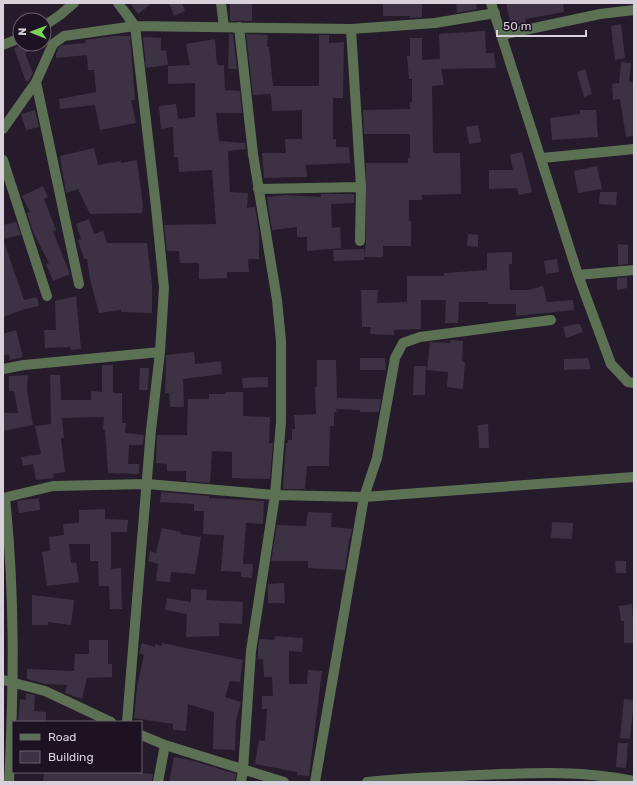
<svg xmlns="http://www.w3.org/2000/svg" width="637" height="785" viewBox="0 0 637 785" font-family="Rubik,sans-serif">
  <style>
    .building { fill: #3d3243 }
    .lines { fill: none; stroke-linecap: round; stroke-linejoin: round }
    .minor { stroke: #5c7154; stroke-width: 10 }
  </style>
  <rect width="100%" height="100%" fill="#261b2b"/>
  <path class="building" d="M130,3H152L138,14Z
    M169,3H182L185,11L174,16Z
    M230,3H252V21H230Z
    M383,3H422V17L410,18V16H383Z
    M456,3H476L477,9L457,13Z
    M506,3H563L564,12L525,19L526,23L511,26Z
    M621,24L625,58L615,60L611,26Z
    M485,31L486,53H494L496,68L441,69L444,85L432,86L433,153H460L461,194L422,195V200H409V221H411V246H383V257H364V260L334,261L333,250L364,249V256L366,241V163H408V158H410V134H364L363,110L410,109V102H412V79H409L407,56H410V38H422V60L440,59L439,34Z
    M229,34H233L237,69H228Z
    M246,34L268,35L267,47H269L273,86H319V35H329V43L344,42L343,98H333V139H336V147H349L350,163L306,165L307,177L264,178L262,153H286L285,139H302V110L272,111L271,94L253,95Z
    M114,36H130L135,100H131L136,123L100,130L95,105L60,109L59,99L96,92L94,70H88L87,55L56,58V54L58,48L62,45L86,43L85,40Z
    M143,37L161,38V51L166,50L168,65L146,68Z
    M215,39L217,65H224L225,90L240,91L242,113H216L219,141L245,143L246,149L228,151L230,192L248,193L247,208L255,207L259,232V259H248L249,272H227V278L199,279V263H180L179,251H167L164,225L216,224L212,170L179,172L178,157H174L173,127L161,129L159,106L176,104L178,119L195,117V83L168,84V66L190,65L186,44Z
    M24,44H46L25,53L33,73L29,81L26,82L14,48Z
    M621,62L631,63L629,82H633L634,99V135L626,137L620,99L613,100L612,84L619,83Z
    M585,69L592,94L584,97L577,72Z
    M35,110L39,127L26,130L21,114Z
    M580,110H596L598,137L552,140L550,118L580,114Z
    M478,125L481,142L469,144L466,127Z
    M94,148L98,165L121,161V163L137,160L143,205L142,213L90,214L78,189L66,193L60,156Z
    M522,152L532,192L519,195L517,188L489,189V170H513L510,155Z
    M597,166L602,189L578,193L574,171Z
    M43,186L48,197L44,199L56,230L53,231L70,274L53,281L46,264L49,263L33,232L27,213L30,212L22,196Z
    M600,192H617L616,205L599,204Z
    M321,194H354V203L331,204L332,228L340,227L341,248L307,251V237H297V227L272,230L267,197L286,195L321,197Z
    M89,219L94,234L103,231L107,243H147L152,284V313L121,312V310L99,313L90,279L87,259H84L78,240L81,239L76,224Z
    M16,222L21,235L3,239V225Z
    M468,234L478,235V247L467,246Z
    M4,242L24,300L37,297L39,306L25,309L3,317Z
    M618,244L628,245V264L618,265Z
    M512,252V264H509L510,290H529L543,286L547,302L573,300L574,310L516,316V304H488V302H459L458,323H445L446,300H421V329L394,330V335L370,334L371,327H362L361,290H378L377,303L407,302V276H444V273L487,270V253Z
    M557,259L559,272L546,274L544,261Z
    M627,277V288L617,290V278Z
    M76,296L81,349L71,350L70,347L45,348L44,330H56L55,301Z
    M576,324H580L583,332L566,338L563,327Z
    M16,330L23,357L10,360L9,354L3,355V334Z
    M451,340L463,341L462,361L465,362L463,389L447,387L448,372L427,370L430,342L450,343Z
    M194,352L195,364L221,361L222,374L183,379L184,407H170L169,393H165L166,355Z
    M360,358H385L386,370H360Z
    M588,358L591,369L564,370V359Z
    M317,360H336L337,398L381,399L379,412H360V410L336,409L337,412H334V426H330L329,466H307L305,489H283L286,443H288V440H292V429H295L294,415L316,414L315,387H317Z
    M102,365H113V393H122V423H126L125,433L144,435L143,445H129L128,464H139V474L108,473L105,430H103L104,417L62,418L64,438H61L65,472L53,474L54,478L36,480L33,464L23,466L21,457L41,454L35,426L51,424L50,375H60L61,400H91V391L102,392Z
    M414,366H426L425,395H413Z
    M140,368H149L148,390H139Z
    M28,375L27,390L33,425L3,431V413H18L14,391H9V376Z
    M268,377V387L243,388L242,378Z
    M226,392H243V416L270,417L269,443H273L270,479L232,478V452L212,451L210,483L186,481V471H167V464L156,463L157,435H187L188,399H209V394H226Z
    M488,424L489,448H479L478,425Z
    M161,492L209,496V498L264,501L263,524L246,523L243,564H253L252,578L241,577V572L221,571L224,535L203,534L204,511H194V504L160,502Z
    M39,498L40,510L19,513L17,501Z
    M105,509V519L128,520L127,532H111V569L121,568L122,609H110L109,586H99L98,561H90V544H69L71,563L76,562L79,582L47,586L42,552L50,551L49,537L64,535L63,524L79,523V510Z
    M308,512L332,513L331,527L352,529L350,539H349L345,570L308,568V561H271L277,525L306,526Z
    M552,522L573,523L572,539L551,538Z
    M162,528L181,532L180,534L201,537L195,574L171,572L170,582L156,581L158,564L148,561L150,551L156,553Z
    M615,561H626V573H616Z
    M284,583L285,603H268V584Z
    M191,589L207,590L206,600L243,602L242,624L219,623V636L186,637L187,614L165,610L167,598L191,602Z
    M32,595L74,600L71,625L48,622V625H32Z
    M632,604L634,643H624V621H621L619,606Z
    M275,636L303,638L302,652L289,651V684H307L308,670L322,671L309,776L297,775V772L255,764L259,740L265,741L267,709H262V696H273L272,677H264L263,659H258V648L259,639L274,640Z
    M89,640H108V664H112V677L87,678L82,699L65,693L67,685L45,684L27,679V669L74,671L75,654H89Z
    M142,643L155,647V644L162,646V643L243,660L240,682L230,681L225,697L241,702L236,721L235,750L213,749L214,712L188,704L186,731L173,730V724L134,718L137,687L144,655L139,653Z
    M26,693L35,695L34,711L46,712V722H18L20,699L26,700Z
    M624,699L634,700L630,739L620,738Z
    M618,743H628L626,768L616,767Z
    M174,757L194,761L236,774L235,782H169Z
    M44,772H125L153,774L152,782H43Z"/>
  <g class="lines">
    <path class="minor" d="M118,3L135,26L156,207L164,288L160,352L151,430L127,722
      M221,3L224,27
      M491,3L578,275L611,364L628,382L634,383
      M44,26L60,15L74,3
      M239,27L253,154L277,300L281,341V422L275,495L251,651L243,770L241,782
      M351,29L361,187L360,241
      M502,35L600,14L634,10
      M3,45L20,38
      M36,82L79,284
      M3,129L36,82L53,44L64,36L135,26L351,29L435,23L495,13
      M542,158L634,149
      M3,160L47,296
      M258,189L361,187
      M578,275L634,270
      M3,369L24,365L160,352
      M3,498L53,486L147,484L275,495L364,497L634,477
      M5,498C15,594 14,686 9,782
      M3,680L45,691L111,722
      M141,735L165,745L284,782
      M158,782L165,745
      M315,782L364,497L377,458L395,358L403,343L420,337L551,320
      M367,782C405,778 442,777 480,775C532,773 582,770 634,781"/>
  </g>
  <rect width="637" height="785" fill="none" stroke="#d8d1db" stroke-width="8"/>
  <rect x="12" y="721" width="130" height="52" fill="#1c1221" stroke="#675e6b"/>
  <rect x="20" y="734" width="20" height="6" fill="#5c7154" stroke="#675e6b"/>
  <text x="48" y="741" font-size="12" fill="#d8d1db">Road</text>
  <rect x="20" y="751" width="20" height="12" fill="#3d3243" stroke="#675e6b"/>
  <text x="48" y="761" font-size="12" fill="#d8d1db">Building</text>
  <g transform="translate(32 32) rotate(271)"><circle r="19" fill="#1c1221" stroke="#675e6b"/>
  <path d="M0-3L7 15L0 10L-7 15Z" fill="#7ad156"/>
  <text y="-6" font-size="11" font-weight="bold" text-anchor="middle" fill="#d8d1db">N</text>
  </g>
  <path d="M497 30v6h89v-6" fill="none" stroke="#d8d1db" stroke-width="2"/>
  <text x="503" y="30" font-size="12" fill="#d8d1db" stroke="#1c1221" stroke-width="3" paint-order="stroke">50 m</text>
</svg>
